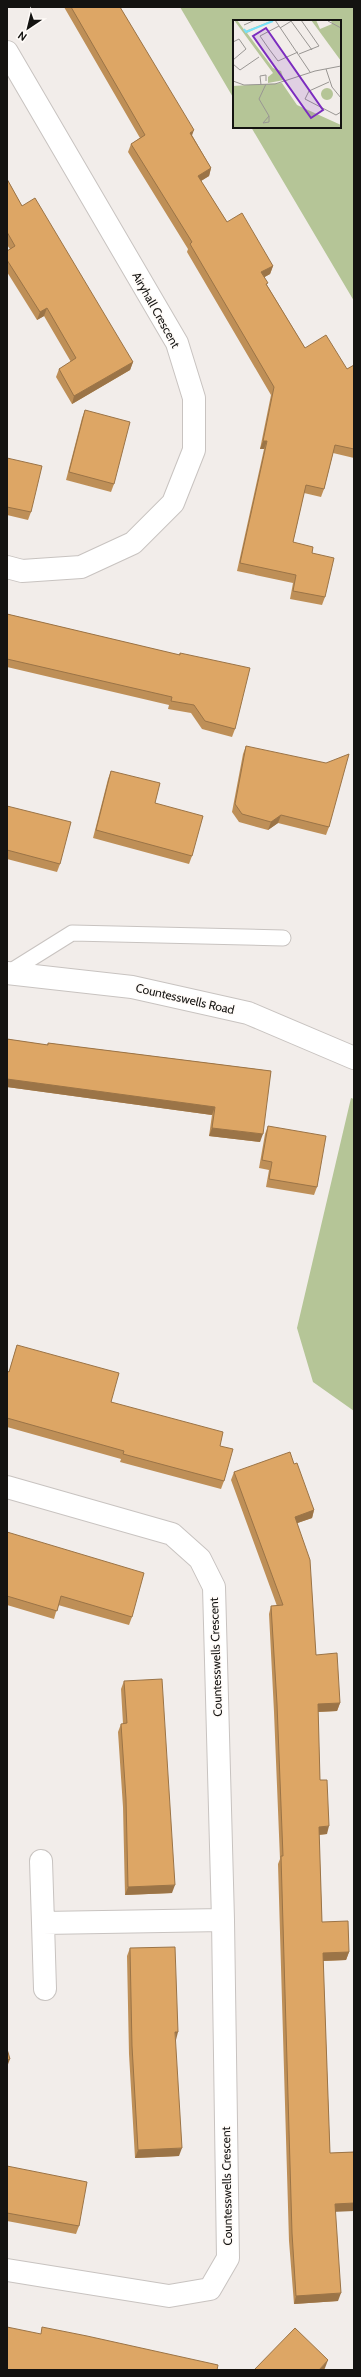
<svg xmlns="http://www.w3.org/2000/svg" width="361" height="2377" viewBox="0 0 361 2377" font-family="Cabin,sans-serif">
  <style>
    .green { fill: #b5c597 }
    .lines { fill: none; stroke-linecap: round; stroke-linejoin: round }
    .service-casing { stroke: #c8c3c0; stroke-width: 17 }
    .minor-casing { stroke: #c8c3c0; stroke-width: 24 }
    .tertiary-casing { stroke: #c8c3c0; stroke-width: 24 }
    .service { stroke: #fff; stroke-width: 15 }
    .minor { stroke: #fff; stroke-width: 22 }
    .tertiary { stroke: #fff; stroke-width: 22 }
    .wall { fill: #be8f57 }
    .shaded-wall { fill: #9b7447 }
    .building { fill: #dda665; stroke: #9b7447 }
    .labels { text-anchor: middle; stroke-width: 3; stroke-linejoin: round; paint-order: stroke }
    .street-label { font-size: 12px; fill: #141311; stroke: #fffbf8 }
    .inset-river { fill: none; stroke: #76e1f9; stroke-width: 2 }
    .inset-road { fill: none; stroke: #999693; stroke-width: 1 }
    .view { fill: #7b2cbf; fill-opacity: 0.15; stroke: #7b2cbf; stroke-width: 2 }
    .inset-edge { fill: none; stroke: #141311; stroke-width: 2 }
  </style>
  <rect width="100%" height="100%" fill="#f2edea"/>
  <path class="green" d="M180,7H354V301L251,127H340V21H234V99Z
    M351,1098L354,1099V1411L313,1382L297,1328Z"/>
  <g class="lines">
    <g class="service-casing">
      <path id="service" d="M8,973L72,933L283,938"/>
    </g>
    <g class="minor-casing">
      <path id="minor" d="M7,52L177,343L194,398V450L173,503L133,543L81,567L22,571L7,567
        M7,1487L172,1534L200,1559L214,1587L223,1920L228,2258L210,2289L169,2296L7,2270
        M41,1861L43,1923L223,1920
        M43,1923L45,1989"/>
    </g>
    <g class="tertiary-casing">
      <path id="tertiary" d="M7,973L132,987L248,1013L354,1058"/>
    </g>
    <use href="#service" class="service"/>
    <use href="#minor" class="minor"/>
    <use href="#tertiary" class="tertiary"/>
  </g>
  <path class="wall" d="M64,7H120L192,135L211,168L209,176L201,181L227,222L273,266L270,274L264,277L267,285L305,348L347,369L354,365V458L333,453L324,489L321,497L304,493L293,542L312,553L325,597L322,605L290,599L293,583L237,571L264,449H260L271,395L187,252L188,249L128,152L131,144L140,138Z
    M7,179L22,206L133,362L130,370L72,404L56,377L59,369L71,362L44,316L37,320L7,272V251L10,249L7,245Z
    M85,410L114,484L111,492L66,480L82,418Z
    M7,458L31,512L28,520L7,515Z
    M7,614L179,655L180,653L235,729L232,737L202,729L191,713L168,709L169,705L7,667Z
    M246,746L329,827L326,835L278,823L268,830L239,822L232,812L243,754Z
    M111,771L155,803L192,856L189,864L93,838L108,779Z
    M7,806L60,864L57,872L7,859Z
    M7,1039L47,1045L48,1043L271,1071L260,1142L209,1136L212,1115L7,1087Z
    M268,1126L317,1187L314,1195L266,1187L269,1170L259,1168L265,1134Z
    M17,1345L111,1402L220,1446L224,1481L221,1489L120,1462L121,1459L7,1427V1371L9,1372Z
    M294,1464L314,1510L312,1518L297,1523L316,1655L340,1703L337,1711L318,1712L320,1780L327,1834L319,1835L322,1922L349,1952L346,1960L323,1961L330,2153L354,2152V2211H335L338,2301L294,2304L289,2241L278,1864L280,1859L274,1712L269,1614L271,1606H277L231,1480L234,1472Z
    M7,1532L132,1617L129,1625L58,1605L54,1619L7,1605Z
    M124,1681L172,1893L125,1895L123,1807L118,1732L121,1724H123L121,1689Z
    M130,1948L179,2156L135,2158L129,2054L127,1956Z
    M7,2166L79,2226L76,2234L7,2221Z"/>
  <path class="shaded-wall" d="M194,130L191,138L190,133Z
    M211,168L209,176L196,184L198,176Z
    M273,266L270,274L258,281L261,272Z
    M47,308L44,316L37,320L40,312Z
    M133,362L130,370L72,404L74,396Z
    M263,441H267L264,449H260Z
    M281,815L278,823L268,830L271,822Z
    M7,1079L215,1107L212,1115L7,1087Z
    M212,1128L263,1134L260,1142L209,1136Z
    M314,1510L312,1518L292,1525L295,1517Z
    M340,1703L337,1711L315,1712L318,1704Z
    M329,1826L327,1834L316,1835L319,1827Z
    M175,1885L172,1893L125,1895L128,1887Z
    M349,1952L346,1960L320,1961L323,1953Z
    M175,2032H178L176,2040Z
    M10,2059L7,2067V2060Z
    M182,2148L179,2156L135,2158L138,2150Z
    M354,2203V2211L332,2212L335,2204Z
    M341,2293L338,2301L294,2304L296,2296Z
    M328,2360L325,2368L324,2370H319Z"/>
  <path class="building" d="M71,7H120L194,130L190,133L211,168L198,176L227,222L242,213L273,266L261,272L268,283L266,284L305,348L326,335L347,369L354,365V449L335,445L324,489L306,485L293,542L313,547L312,553L334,558L325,597L293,591L296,575L240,563L267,441H263L274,387L190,244L192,242L131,144L145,135Z
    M7,179L22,206L35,198L133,362L74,396L59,369L76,358L47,308L40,312L7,260V251L15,246L7,232Z
    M85,410L130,422L114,484L69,472Z
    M7,458L42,466L31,512L7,507Z
    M7,614L180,655V653L250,668L235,729L205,721L194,705L171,701L172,697L7,659Z
    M246,746L326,763L349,754L329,827L281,815L271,822L242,814L235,804Z
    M111,771L160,783L155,803L203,816L192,856L96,830Z
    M7,806L71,822L60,864L7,850Z
    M7,1039L48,1045V1043L271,1071L263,1134L212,1128L215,1107L7,1079Z
    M268,1126L326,1136L317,1187L269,1179L272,1162L262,1160Z
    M17,1345L119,1373L111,1402L223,1432L220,1446L233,1449L224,1481L123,1454L124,1451L7,1418V1371L9,1372Z
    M290,1452L294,1464L297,1463L314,1510L295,1517L310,1560L316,1655L337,1653L340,1703L318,1704L320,1780H327L329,1826L319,1827L322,1922L348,1921L349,1952L323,1953L330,2153L354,2152V2203L335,2204L341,2293L296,2296L292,2233L281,1856H283L277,1704L271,1606L283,1605L234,1472Z
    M7,1532L144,1573L132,1617L61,1596L57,1611L7,1596Z
    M162,1679L175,1885L128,1887L126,1799L121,1724L127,1723L124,1681Z
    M175,1947L178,2032H175L182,2148L138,2150L132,2046L130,1948Z
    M7,2049L10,2059L7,2060Z
    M7,2166L87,2182L79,2226L7,2213Z
    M7,2327L41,2334L42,2327L87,2336L218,2365L217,2370H7Z
    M295,2328L328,2360L319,2370H254Z"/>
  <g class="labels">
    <g class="street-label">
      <text transform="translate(156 310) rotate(61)" y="4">Airyhall Crescent</text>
      <text transform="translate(185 999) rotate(13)" y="4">Countesswells Road</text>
      <text transform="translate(216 1657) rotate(-92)" y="4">Countesswells Crescent</text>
      <text transform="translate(227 2186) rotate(-91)" y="4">Countesswells Crescent</text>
    </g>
  </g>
  <g transform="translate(233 20)">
    <rect width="108" height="108" fill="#f2edea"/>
    <path d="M1,0H4L12,11L40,0L14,13L40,48L48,51L51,60L35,63V57L40,53ZM78,0H83L87,9L99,4L98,0H108V41ZM49,63L64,85L108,105V108H0V66ZM88 74a6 6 0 1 1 12 0a6 6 0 1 1-12 0Z" fill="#b5c597"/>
    <path class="inset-river" d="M11,9L13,12L40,1"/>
    <path class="inset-road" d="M42,0L77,52M58,1L79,30M95,1L108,8M11,5L22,0M46,6L27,16L36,29L45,41L65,32M47,8L60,0M0,22L6,19L13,29L0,40M66,34L86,26L68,0M0,44L7,50L26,37M93,49L99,67L108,78M0,61L11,65L42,64L82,51L108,46M96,62L76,71L72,79L103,95L108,92M28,65L27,56L33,55V61M30,103L36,96L26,79L33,64M30,103L36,102V96"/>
    <path class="view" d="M33,8L90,90L78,98L20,16Z"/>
    <rect width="108" height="108" class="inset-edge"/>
  </g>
  <rect width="361" height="2377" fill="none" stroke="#141311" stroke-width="16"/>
  <g transform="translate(28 28) rotate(215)" stroke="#fffbf8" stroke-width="3" paint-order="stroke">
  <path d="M0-3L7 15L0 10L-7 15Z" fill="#141311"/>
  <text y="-6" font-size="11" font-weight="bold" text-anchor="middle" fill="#141311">N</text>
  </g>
</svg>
